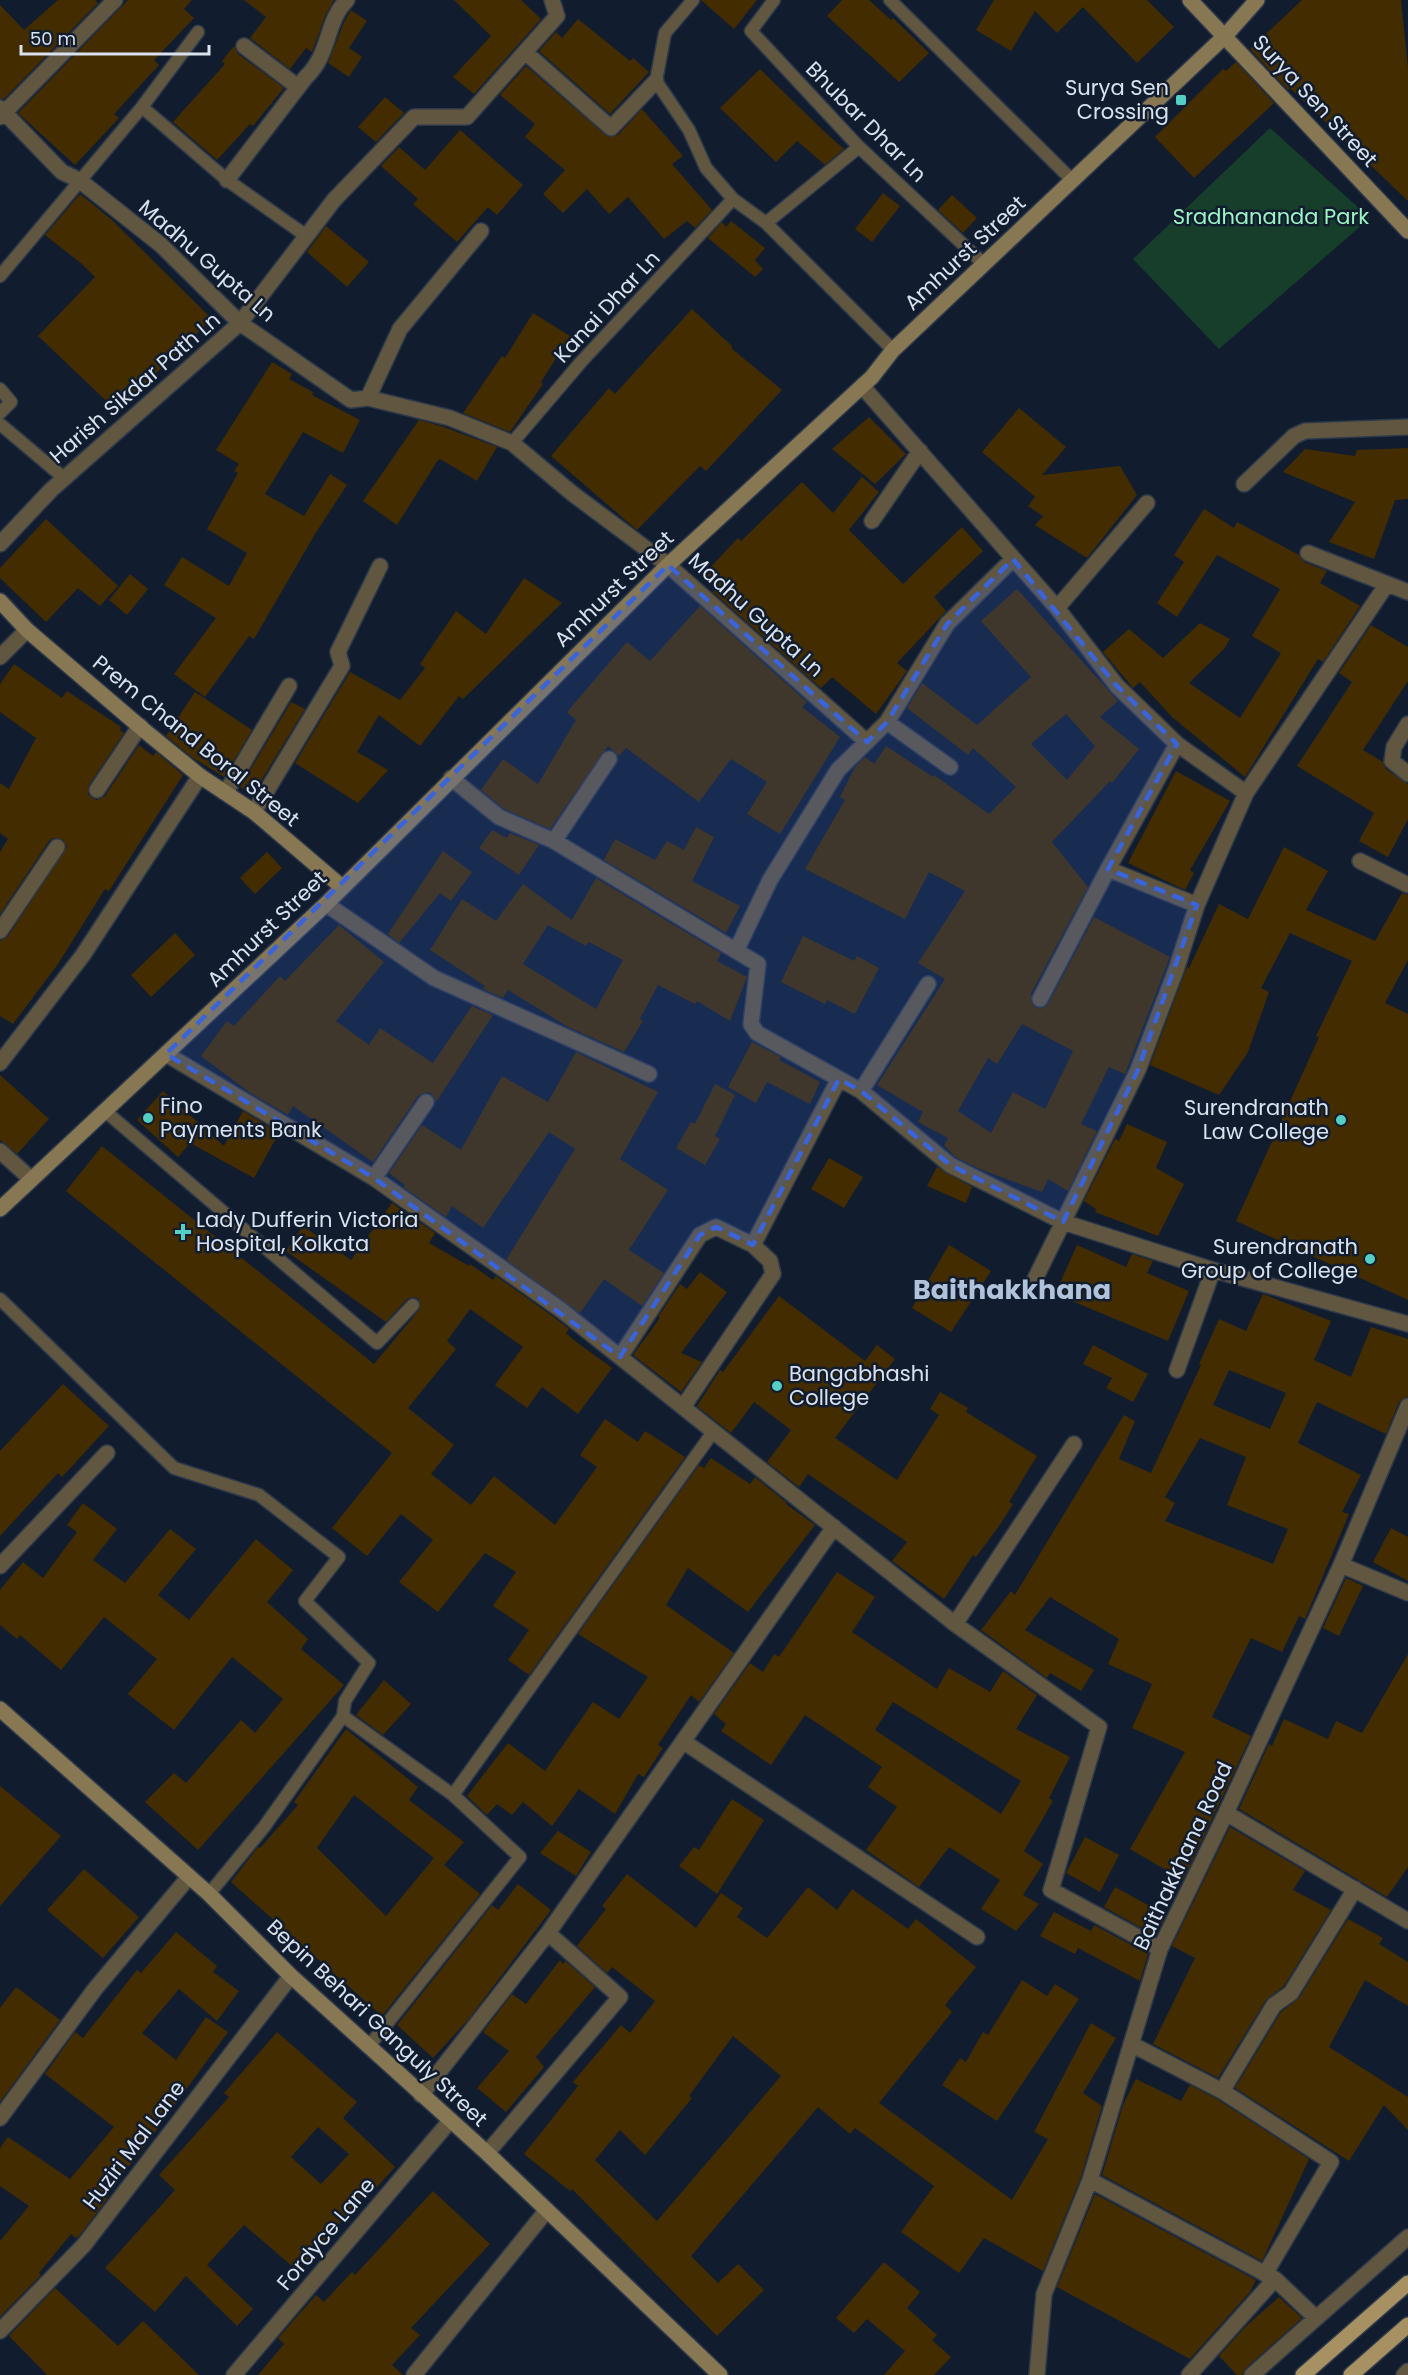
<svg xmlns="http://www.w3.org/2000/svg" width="1408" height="2375" viewBox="0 0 1408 2375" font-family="Poppins,sans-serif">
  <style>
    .green { fill: #163e2a }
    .building { fill: #432c00; fill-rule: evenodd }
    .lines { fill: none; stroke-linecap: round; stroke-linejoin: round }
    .lane-casing { stroke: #2d394a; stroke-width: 15 }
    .street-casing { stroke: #2d394a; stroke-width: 18 }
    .secondary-casing { stroke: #2d394a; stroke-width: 18 }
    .primary-casing { stroke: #2d394a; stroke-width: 18 }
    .lane { stroke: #615640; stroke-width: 12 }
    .street { stroke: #615640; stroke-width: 15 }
    .secondary { stroke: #887753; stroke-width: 15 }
    .primary { stroke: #a79061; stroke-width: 15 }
    .marked { fill: #3964db; fill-opacity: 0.2; stroke: #3964db; stroke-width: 4.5; stroke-dasharray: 12 8; stroke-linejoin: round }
    .poi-dot { fill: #55cec6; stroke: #111d2f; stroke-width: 2 }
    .labels { text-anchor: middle; stroke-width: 5; stroke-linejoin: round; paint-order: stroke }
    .poi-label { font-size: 21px; fill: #d9e2ee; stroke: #111d2f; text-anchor: end }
    .street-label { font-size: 21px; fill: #d9e2ee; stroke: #111d2f }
    .park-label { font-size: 21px; fill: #9af5c3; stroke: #111d2f }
    .district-label { font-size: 27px; font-weight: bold; fill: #b1c2db; stroke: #111d2f }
  </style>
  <rect width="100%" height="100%" fill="#111d2f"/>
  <path class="green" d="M1270,128L1370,218L1219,349L1133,259Z"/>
  <path class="building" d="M58,0H95L98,3L4,99H0V5L24,30Z
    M128,0H192L184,9L194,18L154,60L159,65L114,114L119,118L75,165L18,113Z
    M244,0H334L326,14L312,52L306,48L290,69L250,38L266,17Z
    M454,0H521L541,19L474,94L453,77L491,36Z
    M701,0H757L734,29Z
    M842,0H869L891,20L893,18L929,53L899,82L827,16Z
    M994,0H1147L1174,27L1137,63L1083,7L1057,33L1035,11L1011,51L976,30Z
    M1302,0H1401L1408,68V201L1290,88L1288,90L1250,49Z
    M351,10L367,21L349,48L362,57L349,77L328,63L344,22Z
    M578,19L630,61L633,58L649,72L610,114L539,51L556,32L562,38Z
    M234,46L238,54L284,88L253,126L250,124L217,160L173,122L225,64L222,61Z
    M1236,62L1274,103L1194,178L1155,137L1223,69L1226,71Z
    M526,66L608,137L618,135L642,109L683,156L672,164L712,210L695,228L687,221L664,239L628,197L609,214L587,189L563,213L543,194L565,170L525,137L535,124L500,95Z
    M760,69L829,136L844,149L825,165L797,141L776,162L720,108Z
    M385,97L404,113L376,142L358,127Z
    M460,130L523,185L497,215L488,207L457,242L413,204L418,199L381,166L399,147L425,170Z
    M883,193L900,206L872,242L855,229Z
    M80,194L112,220L212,319L117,411L38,336L95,277L82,264L45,235Z
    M952,195L977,218L963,233L938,210Z
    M731,221L765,248L755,260L763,269L755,277L708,238L722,222L726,227Z
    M326,226L369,262L347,287L307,252Z
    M692,309L732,346L731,348L782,390L706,471L700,466L637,530L551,456L609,388L615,394Z
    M533,313L570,336L541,382L543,384L510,432L463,413L502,356L505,358Z
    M272,362L292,374L289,379L313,392L312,395L360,420L343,453L303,432L265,494L304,516L330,474L347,485L315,534L254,639L249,636L205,697L174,674L216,618L164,585L182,557L229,586L247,553L207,529L238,473L234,471L239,464L216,450Z
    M1019,408L1066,447L1042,475L1120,466L1137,495L1087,558L1035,525L1043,516L1028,506L1035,497L982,452Z
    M869,417L906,454L875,484L832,449Z
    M419,420L444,427L497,447L477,481L440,459L438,460L397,525L363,501Z
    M1408,448V499L1395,500L1374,559L1329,542L1355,502L1283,472L1305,449L1355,456L1357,450Z
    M862,477L879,492L849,530L903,584L962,527L983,551L934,597L946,611L897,663L907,671L876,714L832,677L821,688L713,592L718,585L705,573L738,538L741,541L802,482L833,513Z
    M1204,509L1234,528L1237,522L1299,555L1304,562L1327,571L1320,583L1360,606L1323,662L1318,659L1245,777L1172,717L1140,682L1133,688L1103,652L1129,629L1163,658L1200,623L1230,639L1224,649L1189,683L1240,718L1281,653L1252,636L1280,589L1217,555L1177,617L1157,603L1184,562L1174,555Z
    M46,519L118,586L100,606L78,588L46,622L0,578V568Z
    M130,574L148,589L127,615L109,600Z
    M524,578L562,603L463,699L459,696L420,746L379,715L357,752L388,770L358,803L295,763L350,672L400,700L425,668L420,664L456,611L486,634Z
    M1017,589L1118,701L1100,717L1139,749L1112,783L1110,781L1052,842L1088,887L1031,994L1032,1004L1040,1009L1048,1004L1094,917L1170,957L1125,1074L1109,1067L1081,1124L1097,1131L1068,1191L1048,1179L1042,1192L982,1170L955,1157L944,1145L948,1138L918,1122L923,1112L877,1085L945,979L918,963L965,891L929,872L905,919L805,869L845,800L840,797L855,767L865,757L874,764L886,746L933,777L934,775L989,814L1016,787L973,748L968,755L907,708L922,683L977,725L1031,677L981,621ZM1066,714L1095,746L1067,780L1031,744ZM1022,1024L1073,1051L1045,1109L1013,1092L991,1133L958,1111L988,1058L997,1064Z
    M700,606L807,702L802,707L840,737L780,834L747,814L767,782L731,759L699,802L626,748L619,756L608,746L550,829L504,809L481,790L503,759L538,784L576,720L567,712L627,642L650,661Z
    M1371,625L1408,647V681L1363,750L1383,762L1386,769L1408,784V819L1388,857L1359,841L1374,813L1297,766L1352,682L1339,673Z
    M14,664L62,698L67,691L121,727L120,730L124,733L89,785L88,794L92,798L97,800L105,796L139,745L153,756L156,752L183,775L109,891L105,889L58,964L13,1024L0,1016V941L8,936L67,847L62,839L53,838L49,841L0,914V852L8,839L0,833V783L9,789L36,738L0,712V684Z
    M195,692L252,730L224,777L193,758L166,736Z
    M291,702L305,709L253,794L240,787Z
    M1176,771L1230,801L1190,870L1194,873L1185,890L1128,863Z
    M696,827L714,837L692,881L740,906L726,933L604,860L615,839L655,860L667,841L684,850Z
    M492,830L507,838L510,833L539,845L519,875L479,848Z
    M1284,847L1328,871L1306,910L1375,941L1402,893L1408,895V960L1385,1003L1408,1014V1300L1236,1221L1319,1037L1316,1036L1352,961L1290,933L1261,988L1269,992L1248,1052L1219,1095L1150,1065L1187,967L1189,968L1219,904L1248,919Z
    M443,851L472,872L451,901L440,893L399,943L388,934Z
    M267,852L282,868L255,894L240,878Z
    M596,878L717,951L721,953L717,961L747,977L730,1021L697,1001L695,1004L658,985L640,1019L643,1021L624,1052L568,1027L508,990L503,998L483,989L485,986L430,950L462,899L496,921L523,884L572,920ZM548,925L586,946L589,942L623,960L596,1009L523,964Z
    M339,925L384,962L336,1021L369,1045L380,1028L433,1063L472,1006L493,1015L436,1102L432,1094L427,1092L418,1096L373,1162L293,1106L288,1115L249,1092L201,1056L227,1021L234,1026L280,976L285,981Z
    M175,933L195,955L151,997L131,975Z
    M803,936L854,961L857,956L879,968L855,1014L827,1000L825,1004L781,982Z
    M752,1042L781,1057L779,1060L820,1082L810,1104L767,1082L756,1103L728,1087Z
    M576,1052L658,1092L620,1159L668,1190L629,1250L664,1273L642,1306L604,1279L580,1313L506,1260L575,1149L549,1132L483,1228L452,1206L446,1217L403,1187L405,1185L389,1173L422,1125L461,1150L502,1076L548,1102Z
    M0,1075L49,1119L17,1154L0,1140Z
    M715,1084L735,1095L715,1136L720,1139L705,1165L676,1148L691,1122L695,1124Z
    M163,1091L224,1146L243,1111L279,1133L254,1178L190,1143L178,1157L137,1120Z
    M1127,1124L1167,1142L1156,1168L1184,1184L1158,1236L1095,1212L1096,1209L1084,1201L1115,1139L1119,1141Z
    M102,1146L374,1364L419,1310V1299L414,1297L407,1299L386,1322L286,1251L303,1226L351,1260L392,1203L435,1233L429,1243L469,1266L470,1264L493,1280L496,1276L555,1318L569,1329L566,1333L575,1341L612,1368L578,1414L542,1387L527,1408L495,1385L523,1347L470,1309L447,1341L456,1349L408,1408L454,1445L431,1474L471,1505L494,1476L555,1525L597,1467L580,1455L605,1419L638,1442L645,1431L685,1457L529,1675L508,1660L529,1630L493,1606L516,1572L485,1553L438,1612L399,1582L433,1540L401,1514L367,1556L332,1528L392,1453L66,1191Z
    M829,1158L863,1177L844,1208L811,1189Z
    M937,1167L972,1187L966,1203L927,1186Z
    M949,1245L991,1271L951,1332L912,1308Z
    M1077,1245L1126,1267L1132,1254L1153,1261L1147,1273L1189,1291L1168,1341L1055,1294Z
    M700,1272L727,1292L681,1353L702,1362L681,1392L633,1355L660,1318L658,1317L680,1284L687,1289Z
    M1263,1294L1331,1321L1314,1360L1351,1377L1371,1327L1408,1339V1396L1399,1402L1386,1434L1317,1402L1298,1443L1361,1475L1342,1512L1349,1514L1305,1619L1299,1616L1282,1652L1251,1638L1212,1717L1251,1736L1183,1880L1130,1849L1185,1752L1132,1728L1152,1684L1108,1664L1119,1639L1050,1597L1025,1630L1094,1670L1081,1691L1050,1673L1047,1678L981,1630L1011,1591L1015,1595L1124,1415L1135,1421L1119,1459L1151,1473L1201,1365L1199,1364L1219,1319L1246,1331ZM1229,1370L1286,1393L1270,1429L1213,1405ZM1200,1438L1246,1457L1227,1505L1288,1529L1273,1564L1165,1521L1175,1503L1165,1497Z
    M779,1296L865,1361L877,1345L895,1359L835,1438L897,1480L939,1415L930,1409L940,1392L968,1408L966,1412L1037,1456L1009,1502L1013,1504L999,1526L976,1557L973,1555L944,1599L892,1561L907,1542L808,1474L799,1487L767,1462L791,1430L754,1402L731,1433L697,1406L720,1370L723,1372Z
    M1093,1345L1148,1374L1133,1402L1106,1388L1112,1378L1083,1364Z
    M63,1384L109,1426L62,1477L58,1473L0,1536V1451Z
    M711,1458L750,1484L755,1477L787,1503L786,1504L815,1525L748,1612L688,1568L666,1605L734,1653L699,1702L691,1695L658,1745L663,1748L644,1777L638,1774L615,1814L579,1789L552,1826L523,1802L512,1815L497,1804L487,1815L467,1796L508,1743L545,1771L593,1702L619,1719L648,1677L578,1634L699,1465L704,1468Z
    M83,1503L117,1529L93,1560L125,1583L170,1529L196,1549L158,1595L189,1620L256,1539L293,1570L267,1602L308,1639L301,1649L344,1685L198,1850L145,1802L174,1773L186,1783L241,1720L255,1733L283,1699L232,1657L174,1730L128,1694L157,1659L104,1617L61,1670L20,1635L17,1639L0,1625V1590L23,1562L43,1578L77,1532L67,1525Z
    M1391,1528L1408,1537V1581L1373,1562Z
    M837,1572L875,1597L852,1632L937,1689L949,1668L990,1692L1003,1671L1037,1695L1016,1729L1070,1757L1049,1798L1053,1801L1024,1851L1043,1864L1023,1895L1039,1904L1016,1931L981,1909L1000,1880L949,1847L919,1887L866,1850L897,1807L868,1787L882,1767L805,1715L771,1765L721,1731L726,1724L714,1714L750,1663L763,1672L774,1654L779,1657ZM893,1702L1021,1781L1001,1814L875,1730Z
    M1346,1578L1363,1586L1339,1636L1323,1628Z
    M1408,1654V1867L1387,1897L1239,1809L1269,1744L1272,1746L1284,1719L1328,1739L1336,1721L1362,1733Z
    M384,1680L411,1704L383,1735L356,1715Z
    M346,1729L418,1787L409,1800L464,1842L444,1865L480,1894L382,2016L231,1882L258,1847L260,1848L298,1805L294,1802ZM354,1795L434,1858L386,1916L317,1848Z
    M0,1786L61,1836L0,1906Z
    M732,1799L764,1820L717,1894L679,1866L694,1847L699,1850Z
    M1230,1827L1305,1871L1293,1890L1331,1910L1284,1986L1266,2000L1218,2078L1153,2044L1195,1958L1172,1946Z
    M558,1831L591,1852L576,1876L540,1853Z
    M1085,1837L1119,1855L1100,1892L1066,1873Z
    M84,1869L139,1917L103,1958L47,1910Z
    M627,1874L696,1928L721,1893L743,1908L737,1917L767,1938L808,1887L837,1910L852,1889L908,1929L916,1919L976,1967L945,2005L952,2012L879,2103L1012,2200L1048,2139L1034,2132L1091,2023L1116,2038L1083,2093L1102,2106L1081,2177L1043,2271L984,2238L959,2273L901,2232L934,2186L855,2128L850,2134L818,2107L691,2256L718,2283L738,2264L764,2290L717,2336L572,2189L570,2191L524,2154L578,2086L573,2082L621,2025L630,2033L655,2001L612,1967L607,1973L577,1946L606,1909L602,1906ZM733,2036L781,2076L657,2221L595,2160L620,2130L645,2155L692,2098L689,2096Z
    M518,1884L551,1910L468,2020L433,2058L397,2025L492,1905L498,1910Z
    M1115,1887L1166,1915L1156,1936L1104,1907Z
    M1054,1912L1091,1931L1094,1925L1148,1954L1140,1981L1078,1948L1075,1954L1040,1936Z
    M1348,1919L1383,1938L1379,1944L1408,1962V2006L1365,1980L1329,2047L1408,2097V2130L1384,2105L1349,2161L1235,2088L1281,2012L1299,1998Z
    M176,1932L217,1966L213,1972L239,1991L217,2021L179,1989L142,2033L176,2060L206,2017L228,2032L139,2154L106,2193L109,2195L107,2199L80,2235L76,2238L71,2234L39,2273L41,2275L0,2317V2241L29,2206L0,2186V2148L8,2137L70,2179L114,2127L45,2074L75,2032L83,2038L137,1970L141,1973Z
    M560,1960L563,1964L565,1961L595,1987L536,2057L544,2067L506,2112L477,2088L509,2051L483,2032L512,1994L526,2004Z
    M1022,1980L1047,1996L1055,1984L1079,1999L997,2121L942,2085L960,2058L966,2062L983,2032L988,2035Z
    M16,1987L60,2020L0,2102V2008Z
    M277,2032L357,2102L343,2118L395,2167L376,2188L372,2184L299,2272L244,2225L207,2265L253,2309L237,2326L186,2276L155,2312L105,2268L175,2190L159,2175L229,2097L224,2093ZM318,2127L349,2154L321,2184L291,2157Z
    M1136,2079L1181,2101L1190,2085L1217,2099L1309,2159L1262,2261L1102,2175L1123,2105Z
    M433,2191L490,2244L411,2328L420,2335L392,2365L403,2375H258L284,2344L278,2338L316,2295L324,2302L352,2272L355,2275Z
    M1095,2194L1256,2280L1250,2292L1190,2359L1057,2287Z
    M884,2262L920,2292L907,2308L937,2335L932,2340L951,2357L934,2375H884L905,2351L867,2319L854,2333L836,2318Z
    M55,2288L118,2346L143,2321L199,2375H47L9,2336Z
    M1279,2297L1302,2318L1246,2368L1242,2375H1237L1219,2356L1245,2327Z"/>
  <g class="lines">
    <g class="lane-casing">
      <path id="lane" d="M693,0L665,33L656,81L689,130L706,168L733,199L766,223L893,350
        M774,0L751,31L859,147L984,264
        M890,0L1073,181
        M142,107L227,180L305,235
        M766,223L859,147
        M0,276L142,107L198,32
        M0,389L11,402L0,413
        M0,424L64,478
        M512,443L581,362L733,199
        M105,1111L377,1343L413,1305
        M0,1299L174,1468L259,1495L339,1557L305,1601L369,1663L345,1701L343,1716L453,1795L520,1857L369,2046
        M453,1795L713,1432
        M209,1894L264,1827L343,1716"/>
    </g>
    <g class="street-casing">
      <path id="street" d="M244,46L298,87
        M525,52L611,128L656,81
        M0,108L62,172L79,180L161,245L240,323L351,400L368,398L450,418L512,443L573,494L668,565L867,742
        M0,117L115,0
        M227,180L306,77C331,53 325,22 347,0
        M862,386L1057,608L1117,686L1177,744L1246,793
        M368,398L400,329L481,231
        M1244,484L1294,436L1305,431L1408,427
        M872,521L920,451
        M0,544L51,490L240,323L334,200L414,117H467L557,16L552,0
        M1308,553L1408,592
        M1057,608L1147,503
        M0,657L27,630
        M887,722L950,767
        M1408,724L1394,747L1392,761L1408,774
        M451,778L499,817L554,841L758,964L751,1024L757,1033L861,1091L950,1165L1063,1222L1213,1270L1408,1324
        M97,790L140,726
        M226,792L289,686
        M254,812L342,666L338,652L380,566
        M554,841L609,759
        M1360,861L1408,885
        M1108,869L1197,905
        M326,904L434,978L649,1074
        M0,931L57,847
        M736,951L770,880L838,770L887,722L947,624L1013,559
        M1040,999L1108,869L1177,744
        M166,1054L374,1178L561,1310L955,1624L1099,1727L1051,1890L1160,1949
        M0,1063L83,955L200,776
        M861,1091L928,984
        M0,1151L31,1179
        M374,1178L426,1102
        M1035,1279L1138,1070L1176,970L1197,905L1246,793L1387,584
        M620,1357L700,1235L716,1227L753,1245
        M1177,1370L1213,1270
        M683,1407L773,1274L770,1261L753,1245L839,1079
        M1341,1565L1408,1593
        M0,1566L107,1453
        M955,1624L1074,1444
        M684,1742L977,1937
        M1226,1813L1408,1921
        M1131,2044L1222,2091L1331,2162L1265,2274
        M1222,2091L1274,2005L1291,1993L1355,1889
        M421,2095L548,1933L834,1527
        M0,2118L95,1989L188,1878
        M487,2153L620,1997L548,1933
        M1090,2180L1275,2279L1189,2375
        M1275,2279L1316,2318
        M0,2331L84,2245L291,1976
        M234,2375L450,2121
        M414,2375L547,2210
        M1037,2375L1044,2294L1090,2180L1160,1949L1226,1813L1341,1565L1408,1406
        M1252,2375L1408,2237
        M1404,2375L1408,2371"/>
    </g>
    <g class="secondary-casing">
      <path id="secondary" d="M1190,0L1408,231
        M0,601L27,630L145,731L200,776L254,812L342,887
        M0,1209L326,904L668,565L872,377L893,350L1225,36L1257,0
        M0,1709L209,1894L291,1976L487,2153L720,2375"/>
    </g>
    <g class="primary-casing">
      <path id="primary" d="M1303,2375L1408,2283
        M1351,2375L1408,2325"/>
    </g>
    <use href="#lane" class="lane"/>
    <use href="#street" class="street"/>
    <use href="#secondary" class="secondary"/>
    <use href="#primary" class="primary"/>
  </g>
  <path class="marked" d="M1013,559L1117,686L1177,744L1108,869L1197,905L1138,1070L1063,1222L950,1165L861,1091L839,1079L753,1245L716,1227L700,1235L620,1357L374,1178L166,1054L668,565L867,742L887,722L947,624Z"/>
  <g class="poi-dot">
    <rect x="1175" y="94" width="12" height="12" rx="3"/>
    <circle cx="148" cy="1118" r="6"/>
    <circle cx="1341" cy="1120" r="6"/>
    <path d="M180 1223h6v6h6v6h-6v6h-6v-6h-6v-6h6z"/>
    <circle cx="1370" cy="1259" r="6"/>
    <circle cx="777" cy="1386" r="6"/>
  </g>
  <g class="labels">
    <g class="poi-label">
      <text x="1169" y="95">Surya Sen<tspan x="1169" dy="24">Crossing</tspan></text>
      <text x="160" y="1113" text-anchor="start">Fino<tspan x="160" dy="24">Payments Bank</tspan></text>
      <text x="1329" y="1115">Surendranath<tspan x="1329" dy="24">Law College</tspan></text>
      <text x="196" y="1227" text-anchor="start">Lady Dufferin Victoria<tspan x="196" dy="24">Hospital, Kolkata</tspan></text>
      <text x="1358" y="1254">Surendranath<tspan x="1358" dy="24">Group of College</tspan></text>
      <text x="789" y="1381" text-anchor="start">Bangabhashi<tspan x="789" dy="24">College</tspan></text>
    </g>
    <g class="street-label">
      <text transform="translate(1315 101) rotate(47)" y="7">Surya Sen Street</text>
      <text transform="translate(866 122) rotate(45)" y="7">Bhubar Dhar Ln</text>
      <text transform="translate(965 253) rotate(-43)" y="7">Amhurst Street</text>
      <text transform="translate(207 261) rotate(41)" y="7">Madhu Gupta Ln</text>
      <text transform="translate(607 307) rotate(-47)" y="7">Kanai Dhar Ln</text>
      <text transform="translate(135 388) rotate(-41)" y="7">Harish Sikdar Path Ln</text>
      <text transform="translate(614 589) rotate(-44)" y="7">Amhurst Street</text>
      <text transform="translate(756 615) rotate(42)" y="7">Madhu Gupta Ln</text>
      <text transform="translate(196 741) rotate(39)" y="7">Prem Chand Boral Street</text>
      <text transform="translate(267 929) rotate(-44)" y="7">Amhurst Street</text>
      <text transform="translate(1183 1856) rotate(-65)" y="7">Baithakkhana Road</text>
      <text transform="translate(377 2023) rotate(43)" y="7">Bepin Behari Ganguly Street</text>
      <text transform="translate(134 2145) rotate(-53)" y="7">Huziri Mal Lane</text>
      <text transform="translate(326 2234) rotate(-50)" y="7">Fordyce Lane</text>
    </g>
    <g class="park-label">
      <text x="1271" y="224">Sradhananda Park</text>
    </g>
    <g class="district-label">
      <text x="1012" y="1299">Baithakkhana</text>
    </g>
  </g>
  <path d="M21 45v9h188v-9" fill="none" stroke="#d9e2ee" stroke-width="3"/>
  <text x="30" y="45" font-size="18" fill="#d9e2ee" stroke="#111d2f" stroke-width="4.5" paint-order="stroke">50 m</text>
</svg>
